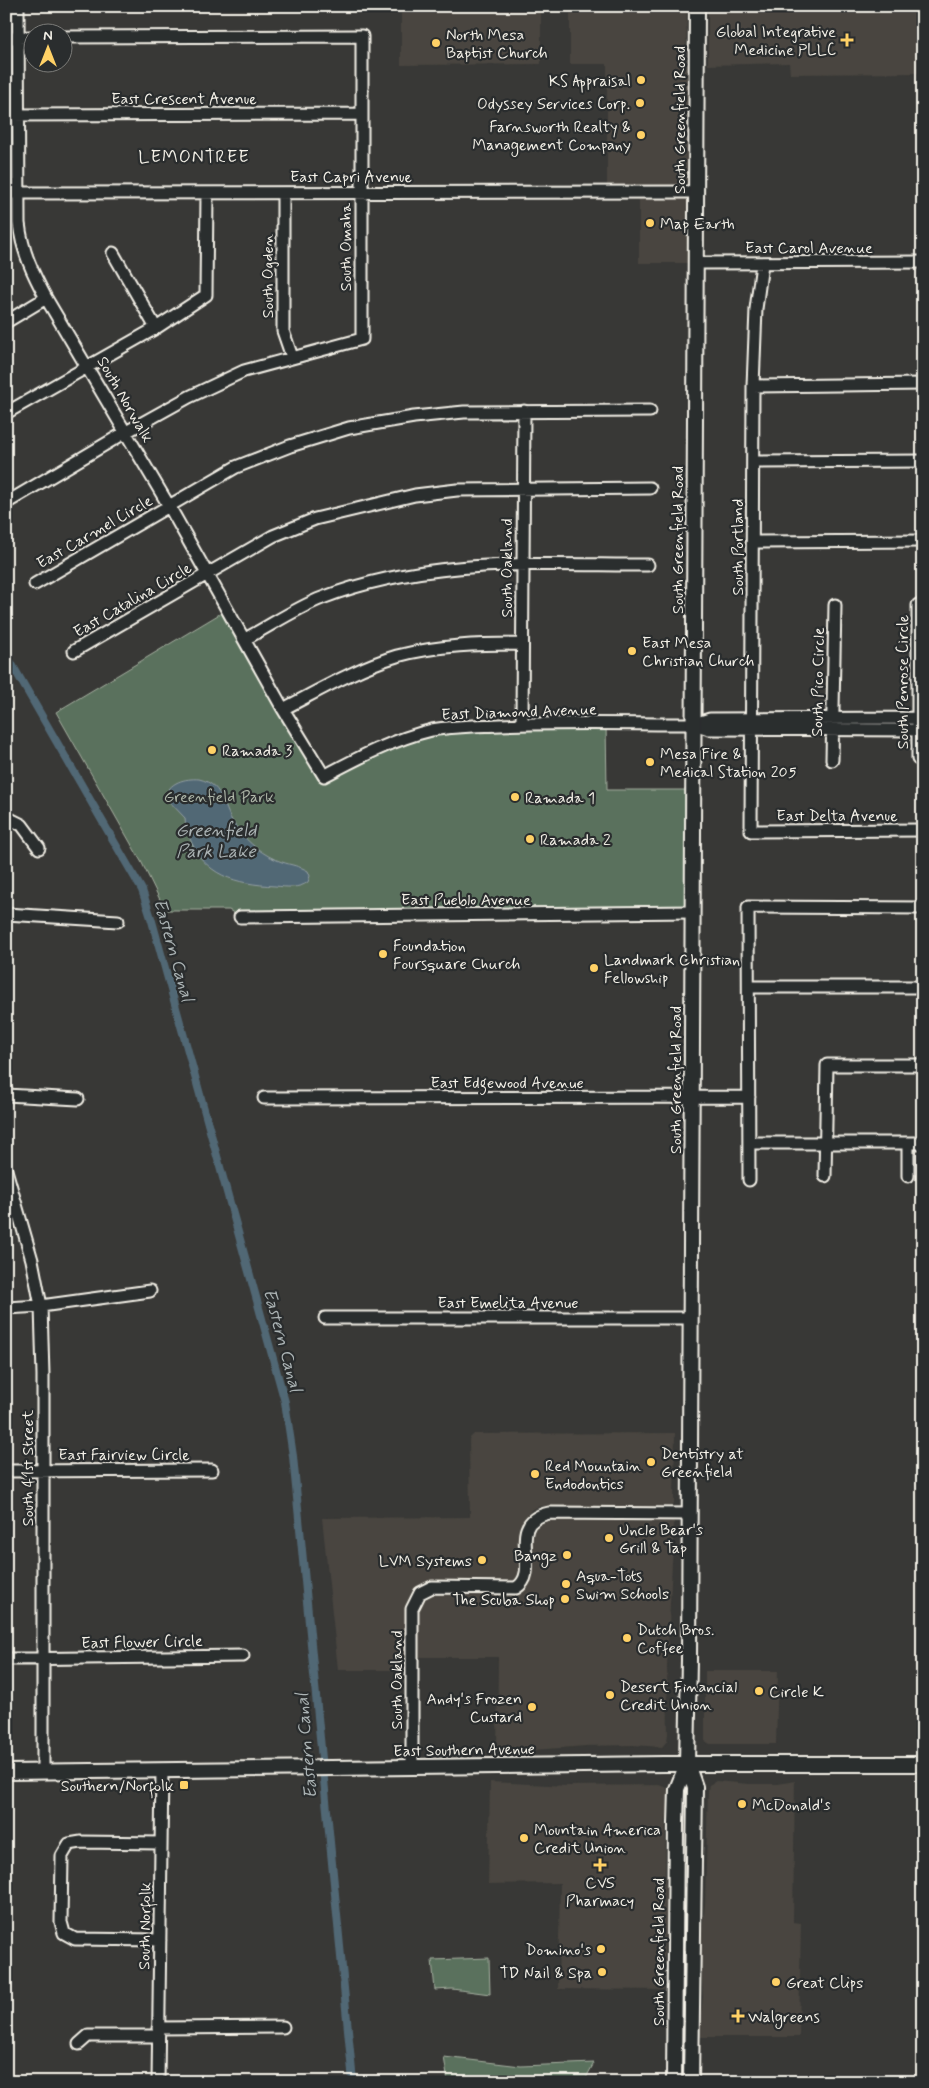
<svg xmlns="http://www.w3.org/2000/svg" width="929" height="2088" viewBox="0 0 929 2088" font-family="Mynerve,sans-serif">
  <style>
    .built { fill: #48453f }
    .green { fill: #5a715d; stroke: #a7b1a2 }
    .water { fill: #516775; stroke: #929ea3 }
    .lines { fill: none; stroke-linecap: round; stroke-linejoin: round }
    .canal { stroke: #516775; stroke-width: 8 }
    .minor-casing { stroke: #f4f1e8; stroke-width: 15 }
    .major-casing { stroke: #f4f1e8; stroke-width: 18 }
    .minor { stroke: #2a2d2e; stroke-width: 11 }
    .major { stroke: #2a2d2e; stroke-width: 14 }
    .poi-dot { fill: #ffd166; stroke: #2a2d2e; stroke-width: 2 }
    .labels { text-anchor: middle; stroke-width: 4.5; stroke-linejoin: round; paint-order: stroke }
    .poi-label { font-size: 16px; fill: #f4f1e8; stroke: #2a2d2e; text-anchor: start }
    .street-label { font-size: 16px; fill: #f4f1e8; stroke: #2a2d2e }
    .park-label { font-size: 16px; fill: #afb7a9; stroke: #2a2d2e }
    .neighbourhood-label { font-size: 18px; letter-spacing: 1px; fill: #f4f1e8; stroke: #2a2d2e }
    .water-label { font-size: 18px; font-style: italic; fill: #abb3b4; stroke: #2a2d2e }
  </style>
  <rect width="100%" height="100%" fill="#383836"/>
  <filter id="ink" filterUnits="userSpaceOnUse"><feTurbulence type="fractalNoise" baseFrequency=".02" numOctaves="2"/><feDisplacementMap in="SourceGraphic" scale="10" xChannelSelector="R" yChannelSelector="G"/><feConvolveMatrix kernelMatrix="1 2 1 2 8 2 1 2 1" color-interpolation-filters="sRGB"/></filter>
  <g filter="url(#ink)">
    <path class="built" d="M401,6H541V64L401,65Z
      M570,6H687L686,63H697L695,263H639V193H607V64H570Z
      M708,6H923V73L790,74L789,63L708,65Z
      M675,1433L674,1503L672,1506H541L532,1509L519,1526V1569L531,1570L532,1530L543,1518L671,1519L674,1522L667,1666L668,1734L667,1741L662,1747L633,1745L586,1746L497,1753L498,1657H419L406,1670H338L322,1518L470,1517L469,1439L474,1434Z
      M705,1671H778L776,1744H710L705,1741Z
      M716,1781L749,1784H778L795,1781L793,1922L801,1923L799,2037H698L703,1997L700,1946L705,1904L708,1789L709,1785Z
      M490,1782L567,1786L659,1785L667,1788L670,1795L666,1822L665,1880L669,1901V1923L665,1939L664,1990L558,1989L560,1883L488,1884Z"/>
    <path class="green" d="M228,609L324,776L433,730L606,724L607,790H694L693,912L240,917L229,910H165L142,863L56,712Z
      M489,1958L490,1994L452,1989L435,1990L432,1960Z
      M444,2057L521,2066L594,2063L587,2076V2082H448Z"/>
    <path class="water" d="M199,779C226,785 222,810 237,828C248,843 264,856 282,862C291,865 300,866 308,871L310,876L308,882C299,889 286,887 275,886C236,884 203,876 189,836C187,829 185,825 185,818L165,797C169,782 185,778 199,779Z"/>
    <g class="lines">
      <path class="canal" d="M6,654L142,890L152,921L285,1402L293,1456L353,2082"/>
      <g class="minor-casing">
        <path id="minor" d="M18,6L19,223C22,251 33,274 46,298L169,506L283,709L324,776C358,758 394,739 432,730C454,726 478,726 500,725C565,722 630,724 694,724L710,719L923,718
          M6,38L32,37
          M6,115L362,114
          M6,193L697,192
          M283,193V331L292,357
          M113,253L156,328
          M695,263L923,262
          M762,264L756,309L753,386L751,831L923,830
          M6,322L46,298
          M753,386L923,384
          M6,413L156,328L206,295L207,194
          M753,462L923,461
          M6,503L126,432L189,397L244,371L362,339V36L62,37
          M753,542L923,541
          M35,584L236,467L290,446L349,428L414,417L464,412L650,411
          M245,639C270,626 296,608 322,598C429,557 536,565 648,565
          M74,651L273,536L315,519L415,495L457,490L650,488
          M283,709C320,690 357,668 397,656C438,645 480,644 522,644
          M522,724L524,411
          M694,724L709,729L923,730
          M918,759V605
          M832,760L835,605
          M6,817L22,825L39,848
          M6,914L118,921
          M240,917L693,912
          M749,987H923
          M6,1095L78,1099
          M264,1098L749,1097
          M749,1143H923
          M908,1143V1176
          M6,1170L32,1260L41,1306L43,1375V1772
          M825,1176L827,1065H923
          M749,1180L748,907L923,908
          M6,1308L41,1306L150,1291
          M325,1318H691
          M6,1471L212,1470
          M6,1659L243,1656
          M412,1768V1609L420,1593L432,1587L516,1588C544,1571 502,1523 549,1513L690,1514
          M160,1940L75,1939L64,1933L61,1922L62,1856L69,1844L81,1842L161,1843
          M158,2028L283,2027
          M79,2044L88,2036H158
          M158,2082L162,1770"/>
      </g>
      <g class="major-casing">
        <path id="major" d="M687,1764L695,1787L691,2082
          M6,1772L664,1764H923
          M674,2082L676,1824L677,1789L687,1764L689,1660L697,6"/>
      </g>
      <use href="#minor" class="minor"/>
      <use href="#major" class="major"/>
    </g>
  </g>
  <g class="poi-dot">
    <path d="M844.5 32.5h5v5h5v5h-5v5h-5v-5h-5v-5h5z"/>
    <circle cx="436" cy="43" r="5"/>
    <circle cx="641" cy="80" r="5"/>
    <circle cx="640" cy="103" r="5"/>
    <circle cx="641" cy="135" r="5"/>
    <circle cx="650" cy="223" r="5"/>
    <circle cx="632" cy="651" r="5"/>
    <circle cx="212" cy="750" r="5"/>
    <circle cx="650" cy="762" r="5"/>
    <circle cx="515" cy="797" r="5"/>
    <circle cx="530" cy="839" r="5"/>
    <circle cx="383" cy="954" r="5"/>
    <circle cx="594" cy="968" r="5"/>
    <circle cx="651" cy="1462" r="5"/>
    <circle cx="535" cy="1474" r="5"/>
    <circle cx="609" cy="1538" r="5"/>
    <circle cx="567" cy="1555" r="5"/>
    <circle cx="482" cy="1560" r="5"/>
    <circle cx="566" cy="1584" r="5"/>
    <circle cx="565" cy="1599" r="5"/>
    <circle cx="627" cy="1638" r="5"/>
    <circle cx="759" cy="1691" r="5"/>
    <circle cx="610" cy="1695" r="5"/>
    <circle cx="532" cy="1707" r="5"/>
    <rect x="179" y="1780" width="10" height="10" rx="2.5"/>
    <circle cx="742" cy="1804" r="5"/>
    <circle cx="524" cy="1838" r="5"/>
    <path d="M597.5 1857.5h5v5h5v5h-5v5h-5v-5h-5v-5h5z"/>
    <circle cx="601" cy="1949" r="5"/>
    <circle cx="602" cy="1972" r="5"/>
    <circle cx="776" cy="1982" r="5"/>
    <path d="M735.5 2008.5h5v5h5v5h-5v5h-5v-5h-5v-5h5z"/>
  </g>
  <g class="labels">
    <g class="poi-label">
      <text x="836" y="37" text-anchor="end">Global Integrative<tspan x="836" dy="18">Medicine PLLC</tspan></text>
      <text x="446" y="40">North Mesa<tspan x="446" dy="18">Baptist Church</tspan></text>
      <text x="631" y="86" text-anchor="end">KS Appraisal</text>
      <text x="630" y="109" text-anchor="end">Odyssey Services Corp.</text>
      <text x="631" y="132" text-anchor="end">Farnsworth Realty &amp;<tspan x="631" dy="18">Management Company</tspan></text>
      <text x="660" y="229">Map Earth</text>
      <text x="642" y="648">East Mesa<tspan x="642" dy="18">Christian Church</tspan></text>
      <text x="222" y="756">Ramada 3</text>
      <text x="660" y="759">Mesa Fire &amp;<tspan x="660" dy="18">Medical Station 205</tspan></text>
      <text x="525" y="803">Ramada 1</text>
      <text x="540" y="845">Ramada 2</text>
      <text x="393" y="951">Foundation<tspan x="393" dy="18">Foursquare Church</tspan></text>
      <text x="604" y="965">Landmark Christian<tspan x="604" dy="18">Fellowship</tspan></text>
      <text x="661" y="1459">Dentistry at<tspan x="661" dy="18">Greenfield</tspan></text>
      <text x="545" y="1471">Red Mountain<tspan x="545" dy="18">Endodontics</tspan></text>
      <text x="619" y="1535">Uncle Bear's<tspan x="619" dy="18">Grill &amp; Tap</tspan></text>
      <text x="557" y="1561" text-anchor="end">Bangz</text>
      <text x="472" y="1566" text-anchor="end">LVM Systems</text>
      <text x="576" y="1581">Aqua-Tots<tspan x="576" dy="18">Swim Schools</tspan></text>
      <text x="555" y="1605" text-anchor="end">The Scuba Shop</text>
      <text x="637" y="1635">Dutch Bros.<tspan x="637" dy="18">Coffee</tspan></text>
      <text x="620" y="1692">Desert Financial<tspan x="620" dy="18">Credit Union</tspan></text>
      <text x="769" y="1697">Circle K</text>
      <text x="522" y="1704" text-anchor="end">Andy's Frozen<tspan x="522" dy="18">Custard</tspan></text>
      <text x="174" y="1791" text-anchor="end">Southern/Norfolk</text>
      <text x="752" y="1810">McDonald's</text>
      <text x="534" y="1835">Mountain America<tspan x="534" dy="18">Credit Union</tspan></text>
      <text x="600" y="1888" text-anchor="middle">CVS<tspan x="600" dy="18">Pharmacy</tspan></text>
      <text x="591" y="1955" text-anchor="end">Domino's</text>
      <text x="592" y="1978" text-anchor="end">TD Nail &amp; Spa</text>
      <text x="786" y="1988">Great Clips</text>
      <text x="748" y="2022">Walgreens</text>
    </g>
    <g class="street-label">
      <text x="184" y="104">East Crescent Avenue</text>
      <text transform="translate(679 120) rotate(-90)" y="6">South Greenfield Road</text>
      <text x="351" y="182">East Capri Avenue</text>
      <text transform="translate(345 247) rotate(-90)" y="6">South Omaha</text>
      <text x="809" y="253">East Carol Avenue</text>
      <text transform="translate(267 276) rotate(-90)" y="6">South Ogden</text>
      <text transform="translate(126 399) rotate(60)" y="6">South Norwalk</text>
      <text transform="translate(94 531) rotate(-30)" y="6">East Carmel Circle</text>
      <text transform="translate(677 540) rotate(-90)" y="6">South Greenfield Road</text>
      <text transform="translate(737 547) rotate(-90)" y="6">South Portland</text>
      <text transform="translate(506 568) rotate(-90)" y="6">South Oakland</text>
      <text transform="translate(132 599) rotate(-30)" y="6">East Catalina Circle</text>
      <text transform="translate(817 682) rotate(-89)" y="6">South Pico Circle</text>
      <text transform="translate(902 682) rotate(-90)" y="6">South Penrose Circle</text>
      <text transform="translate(519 711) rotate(-2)" y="6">East Diamond Avenue</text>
      <text x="837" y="821">East Delta Avenue</text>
      <text x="466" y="905">East Pueblo Avenue</text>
      <text transform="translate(675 1080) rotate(-90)" y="6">South Greenfield Road</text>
      <text x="507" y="1088">East Edgewood Avenue</text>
      <text x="508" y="1308">East Emelita Avenue</text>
      <text x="124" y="1460">East Fairview Circle</text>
      <text transform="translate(27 1468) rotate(-90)" y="6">South 41st Street</text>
      <text transform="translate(142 1641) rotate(-1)" y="6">East Flower Circle</text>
      <text transform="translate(396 1680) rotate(-90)" y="6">South Oakland</text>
      <text transform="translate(464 1749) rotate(-1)" y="6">East Southern Avenue</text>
      <text transform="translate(144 1926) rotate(-89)" y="6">South Norfolk</text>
      <text transform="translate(658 1952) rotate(-90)" y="6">South Greenfield Road</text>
    </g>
    <g class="park-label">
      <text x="219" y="802">Greenfield Park</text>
    </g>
    <g class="neighbourhood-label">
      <text x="194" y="162">LEMONTREE</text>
    </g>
    <g class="water-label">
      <text x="216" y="836">Greenfield<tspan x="216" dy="21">Park Lake</tspan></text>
      <text transform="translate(174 950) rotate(74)" y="6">Eastern Canal</text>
      <text transform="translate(283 1340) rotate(75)" y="6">Eastern Canal</text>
      <text transform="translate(306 1746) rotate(-95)" y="6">Eastern Canal</text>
    </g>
  </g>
  <rect width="929" height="2088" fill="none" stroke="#2a2d2e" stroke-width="25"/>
  <rect x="12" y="12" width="904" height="2063" fill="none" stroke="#f4f1e8" stroke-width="2" filter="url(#ink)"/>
  <g transform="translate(48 48)"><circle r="24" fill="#2a2d2e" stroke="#7b7b78"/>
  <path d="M0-4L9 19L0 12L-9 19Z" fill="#ffd166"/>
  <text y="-8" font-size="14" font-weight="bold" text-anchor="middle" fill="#f4f1e8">N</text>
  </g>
</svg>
